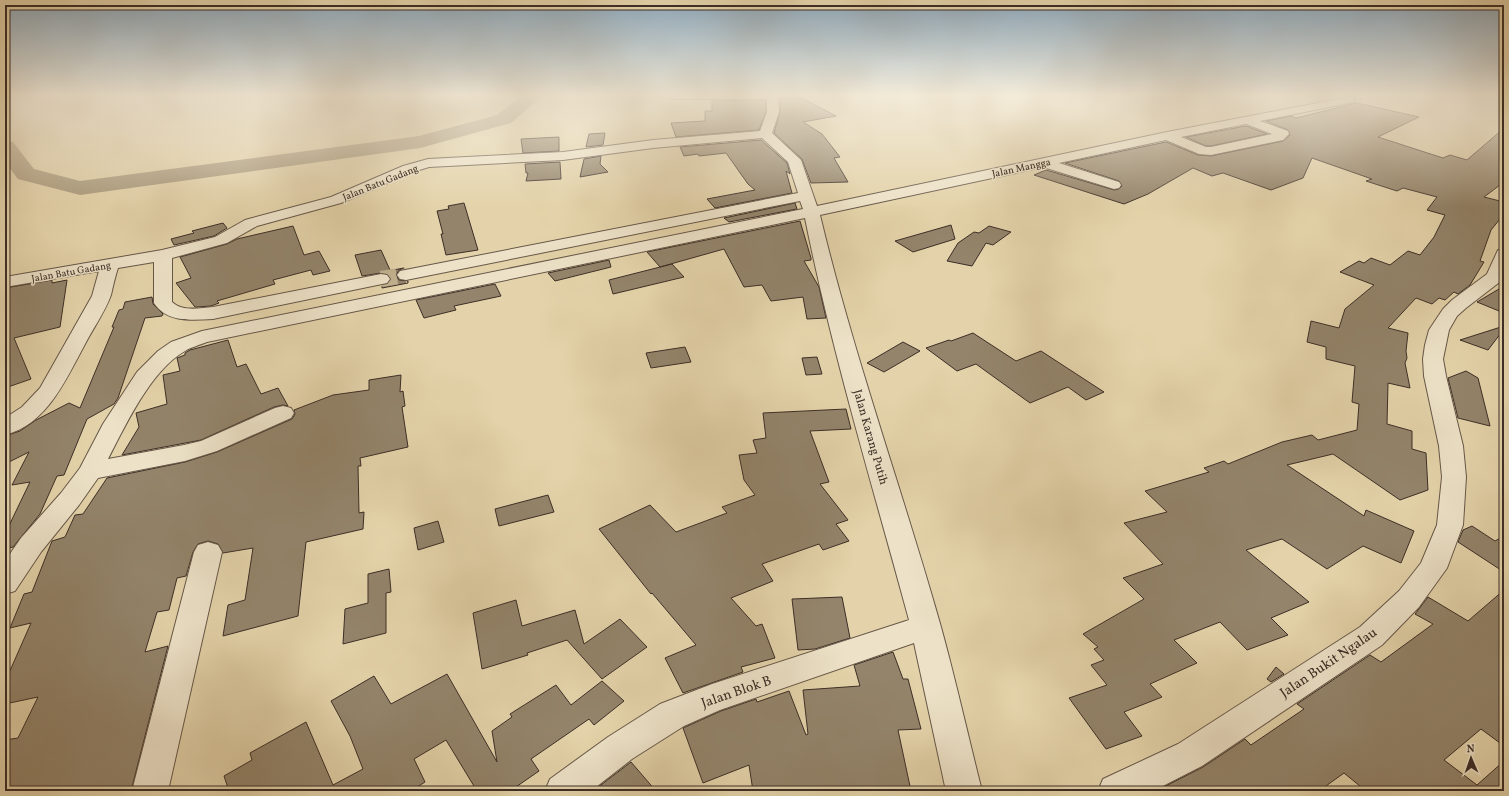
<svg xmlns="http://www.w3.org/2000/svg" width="1509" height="796" viewBox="0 0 1509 796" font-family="Vollkorn,serif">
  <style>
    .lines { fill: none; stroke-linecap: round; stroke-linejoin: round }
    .river { fill: #ab9b7d; fill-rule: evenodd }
    .building { fill: #93846b; stroke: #3c2e27 }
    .minor-tunnel { stroke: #c2b290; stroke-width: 16; stroke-dasharray: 16 8; stroke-linecap: butt }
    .minor-casing { stroke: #665748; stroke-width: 2 }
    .minor { fill: #ede2c8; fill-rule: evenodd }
    .labels { text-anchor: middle; stroke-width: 3; stroke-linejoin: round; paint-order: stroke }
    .far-street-label { font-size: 10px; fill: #3c2e27; stroke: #ede2c8 }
    .street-label { font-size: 12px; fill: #3c2e27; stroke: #ede2c8 }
    .near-street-label { font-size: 14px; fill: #3c2e27; stroke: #ede2c8 }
  </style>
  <rect width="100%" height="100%" fill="#e4d3aa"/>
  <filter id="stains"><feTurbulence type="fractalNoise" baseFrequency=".005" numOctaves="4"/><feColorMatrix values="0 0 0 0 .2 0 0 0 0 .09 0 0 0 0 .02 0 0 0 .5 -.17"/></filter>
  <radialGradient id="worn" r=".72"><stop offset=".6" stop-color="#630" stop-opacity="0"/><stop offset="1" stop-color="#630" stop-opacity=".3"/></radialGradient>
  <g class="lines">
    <path class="river" d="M522,96H542L511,123L420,148L80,195L18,179L5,162V140L13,142L34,169L80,181L419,136L497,115Z"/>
  </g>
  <path class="building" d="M780,98H802L836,116L803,122L822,134L840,157L834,158L848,182L811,183L802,159L774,133L780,112Z
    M766,100V112L759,130L676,137L671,123L705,121V111H712V101Z
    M1357,103L1419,117L1378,137L1443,158L1450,155L1467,160L1504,128V182L1484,197L1504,202V214L1491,230L1480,261L1484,262L1470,285L1458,294L1454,292L1445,300L1439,298L1432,304L1416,298L1388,328L1408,333L1406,351L1407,358L1405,363L1410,388L1388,383L1387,424L1412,431V449L1426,453L1428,490L1400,500L1333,454L1287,465L1364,516L1366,510L1414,531L1401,563L1363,546L1327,569L1282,539L1246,550L1309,602L1271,618L1288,635L1247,650L1220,622L1174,640L1197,663L1150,684L1162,697L1124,712L1142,736L1106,749L1069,698L1107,685L1091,665L1104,660L1094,649L1098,647L1083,634L1144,599L1123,578L1163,564L1124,523L1167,512L1145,491L1209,472L1204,468L1224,461L1228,464L1282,442L1312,435L1318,440L1357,430L1359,404L1352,402L1355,366L1326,359V347L1307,342L1311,321L1339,328L1345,309L1374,285L1340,272L1359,261L1364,263L1371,258L1390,265L1408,251L1420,255L1434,237L1445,215L1427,210L1437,197L1403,188L1397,191L1366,181L1372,179L1312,158L1303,178L1271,190L1223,173L1212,176L1193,168L1148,194L1124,204L1034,175L1046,170L1114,190L1119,189L1122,186L1119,181L1065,163L1166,142L1198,155L1211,156L1283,141L1290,135L1288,130L1266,121L1292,116L1296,118Z
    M1246,126L1267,134L1211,146H1206L1186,137Z
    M605,133L603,145L586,147L589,134Z
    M559,137V151L523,153L521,139Z
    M761,140L787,163L790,174L786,171L792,193L715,208L707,199L755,190L748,184L726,153L699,156L698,154L684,156L680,147Z
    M601,156L600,164L608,172L580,177L584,159Z
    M560,162L561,179L526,181L528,173H526L525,164Z
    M464,203L478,250L446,255L441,234H443L437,211L449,209L448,206Z
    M795,203L797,209L729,222L724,218Z
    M800,221L811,258V260L804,261L819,287L826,318L807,319L803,297L771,301L762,285L744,287L724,249L660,267L647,252Z
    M223,223L227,228L214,236L174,245L171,239L194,233L192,231Z
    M951,225L955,239L913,252L895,241Z
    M293,226L304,255L319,251L330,271L313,275L311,270L273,280L275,284L217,301L219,303L211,306L197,307H195L176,283L191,278L180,257L227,244L237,239Z
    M989,226L1011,232L993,245L986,243L972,266L947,261L958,243L974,232L979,233Z
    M381,250L390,270L382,272L404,268L399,270L396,275L399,280L408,281V283L382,288V286L387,284L391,280L387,274L381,273L362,276L355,255Z
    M609,260L611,267L555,281L548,273Z
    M672,264L684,277L613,294L609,280Z
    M52,280V283L67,280L60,327L14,338L31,379L5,388V288Z
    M495,284L501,296L454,306L456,310L424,318L416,300Z
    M1504,286V313L1477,302Z
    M152,297L153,304L163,314L162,316L145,318L118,398L114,404L87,419L64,475L57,476L40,514L13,547L5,549V534L30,482L12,485L29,452L5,464V436L20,431L36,420L69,403L80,408L114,327H112L119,310L123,309L125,302Z
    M1504,326V329L1488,350L1460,340Z
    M973,333L1016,361L1041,351L1104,392L1086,400L1068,387L1030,403L976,364L957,371L926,348L949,340L951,341Z
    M228,340L237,367L246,364L261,394L278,388L288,406L283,405L274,407L201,440L122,455L139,427L136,413L167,404L163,375L180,371L177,358L185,355V353L190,350Z
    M903,342L920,351L884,372L867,363Z
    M685,347L691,362L651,368L646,353Z
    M817,357L822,374L806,375L802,358Z
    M1466,371L1478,378L1490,426L1458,418L1448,378Z
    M401,375L400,392L403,391L405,406L402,407L408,447L360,458L361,466H358L359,513L364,512L363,529L306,542L298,616L223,636L228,605L245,600L253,548L223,553L218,544L208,541L198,544L193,552L186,576L177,578L169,610L157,612L145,652L168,646L131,791H5V740L18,738L38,697L5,704V682L31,623L10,628L24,594L32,592L52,541L65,537L75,515L83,514L107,478L185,462L217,452L292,419L295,414L294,410L333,395L369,390V380Z
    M846,409L851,429L810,431L829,482L820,484L848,520L836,524L849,541L823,550L819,544L762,564L773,581L731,598L756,626L762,624L775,658L741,667L743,672L683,693L665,658L696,645L652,593L651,594L599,529L650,505L676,532L727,513L722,507L755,495L744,480L739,455L757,453L753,440L766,438L763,413Z
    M548,495L554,512L499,526L495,509Z
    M438,521L444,542L418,550L414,528Z
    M1472,526L1495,541L1504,536V572L1458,542L1463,530Z
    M389,569L391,592L386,593V633L343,644L345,609L368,603V574Z
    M1504,590V746L1481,729L1444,760L1477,785L1504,761V791H1366L1344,773L1319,791H1156L1203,767L1245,739L1251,745L1304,709L1297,704L1370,655L1381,662L1433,624L1415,614L1428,597L1468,621Z
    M842,597L850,638L815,649L798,650L792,599Z
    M516,600L522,626L575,610L584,644L620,619L647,647L602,679L567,640L527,653L528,655L482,669L473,613Z
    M893,652L903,679H908L921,729L898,730L911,791H753L749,765L703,783L683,728L721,711L756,699L757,702L789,691L806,735L808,734L803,690L860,686L854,665Z
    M1276,667L1284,674L1271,682L1267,679Z
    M447,674L497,762L492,731L512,717L510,714L556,685L571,705L602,681L624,701L594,725L589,719L531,759L539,771L513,789L514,791H477L446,740L414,759L425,782L411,791H229L224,776L252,760L250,753L306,722L333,785L363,769L350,736L331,701L374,676L391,704Z
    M631,762L656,791H593Z"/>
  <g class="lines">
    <path class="minor-tunnel" d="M381,279L406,275"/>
    <g class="minor-casing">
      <path id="minor" d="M670,96H778L779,112L772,133L801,160L817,206L1167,132L1349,97L1353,98L1355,100L1353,102L1349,103L1260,121L1288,131L1289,134L1283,140L1278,141L1211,155L1199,154L1166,140L1059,163L1119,182L1121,185L1119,188L1114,189L1043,167L820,215C853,354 902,489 941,627C956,681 968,736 982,791H946L914,643L720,710L684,726L632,759L591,791H545L550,779L608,737L660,704L712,684L909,620C873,487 832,353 805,218L207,342C200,345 191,347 185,351C151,370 125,426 108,459L184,445L201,441L275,408L283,406L291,408L294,413L291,418L217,451L185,461L98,478L79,505L41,552L15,591L5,594V561L21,538L61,493L80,468L103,424L137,372L158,351L171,342L202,331L803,209L800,201L406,280L400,279L397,275L400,271L798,193L788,162L762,138L653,148L563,160L429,167L413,172L341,203L257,226L227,243L172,258V302C183,312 199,308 213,307L381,274L387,275L390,279L387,283L213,319C192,320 167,323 154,303V262L118,268C115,277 113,286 111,295C105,312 92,330 84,346C65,381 47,424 5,435V418L22,407L40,388L92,296L99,271L5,287V277L162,250L215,237L245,220L331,197L403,166L428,159L563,152L653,140L760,131L767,112V99H675L671,98ZM1246,124L1272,134L1211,147H1206L1181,137Z
        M1504,249V277L1501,281L1466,308L1457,316L1449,330L1443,359L1446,376L1463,446L1466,477L1463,525L1447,568L1419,607L1382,645L1202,766L1153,791H1098L1103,779L1178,744L1360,627L1399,591L1421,563L1437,525L1442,477L1439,446L1424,376L1423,359L1425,345L1429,330L1443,309L1452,300L1487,274L1498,250Z
        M208,542L218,545L222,552L168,791H132L194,552L198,545Z"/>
    </g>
    <use href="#minor" class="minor"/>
  </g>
  <linearGradient id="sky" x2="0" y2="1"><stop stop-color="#8faabd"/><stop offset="0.46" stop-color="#f3ebd9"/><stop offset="1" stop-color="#f3ebd9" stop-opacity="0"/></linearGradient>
  <rect width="1509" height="207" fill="url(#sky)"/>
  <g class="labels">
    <g class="far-street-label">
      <text transform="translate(1021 167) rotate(-12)" y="4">Jalan Mangga</text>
      <text transform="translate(380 182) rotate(-22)" y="4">Jalan Batu Gadang</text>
      <text transform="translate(71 271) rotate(-10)" y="4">Jalan Batu Gadang</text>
    </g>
    <g class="street-label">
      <text transform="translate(871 437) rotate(74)" y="4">Jalan Karang Putih</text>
    </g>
    <g class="near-street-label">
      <text transform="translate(1328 662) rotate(-34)" y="5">Jalan Bukit Ngalau</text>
      <text transform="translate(736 691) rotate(-19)" y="5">Jalan Blok B</text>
    </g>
  </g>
  <rect width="1509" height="796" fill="none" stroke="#e4d3aa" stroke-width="20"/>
  <rect x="6" y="6" width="1497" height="784" fill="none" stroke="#3c2e27" stroke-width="2"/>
  <rect x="10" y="10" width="1489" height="776" fill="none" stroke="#3c2e27"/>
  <g transform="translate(1471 758) rotate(358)" stroke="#ede2c8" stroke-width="3" paint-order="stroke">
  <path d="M0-3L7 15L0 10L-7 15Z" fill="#3c2e27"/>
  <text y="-6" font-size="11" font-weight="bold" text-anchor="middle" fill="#3c2e27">N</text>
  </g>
  <rect width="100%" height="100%" filter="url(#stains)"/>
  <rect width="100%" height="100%" fill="url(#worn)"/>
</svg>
